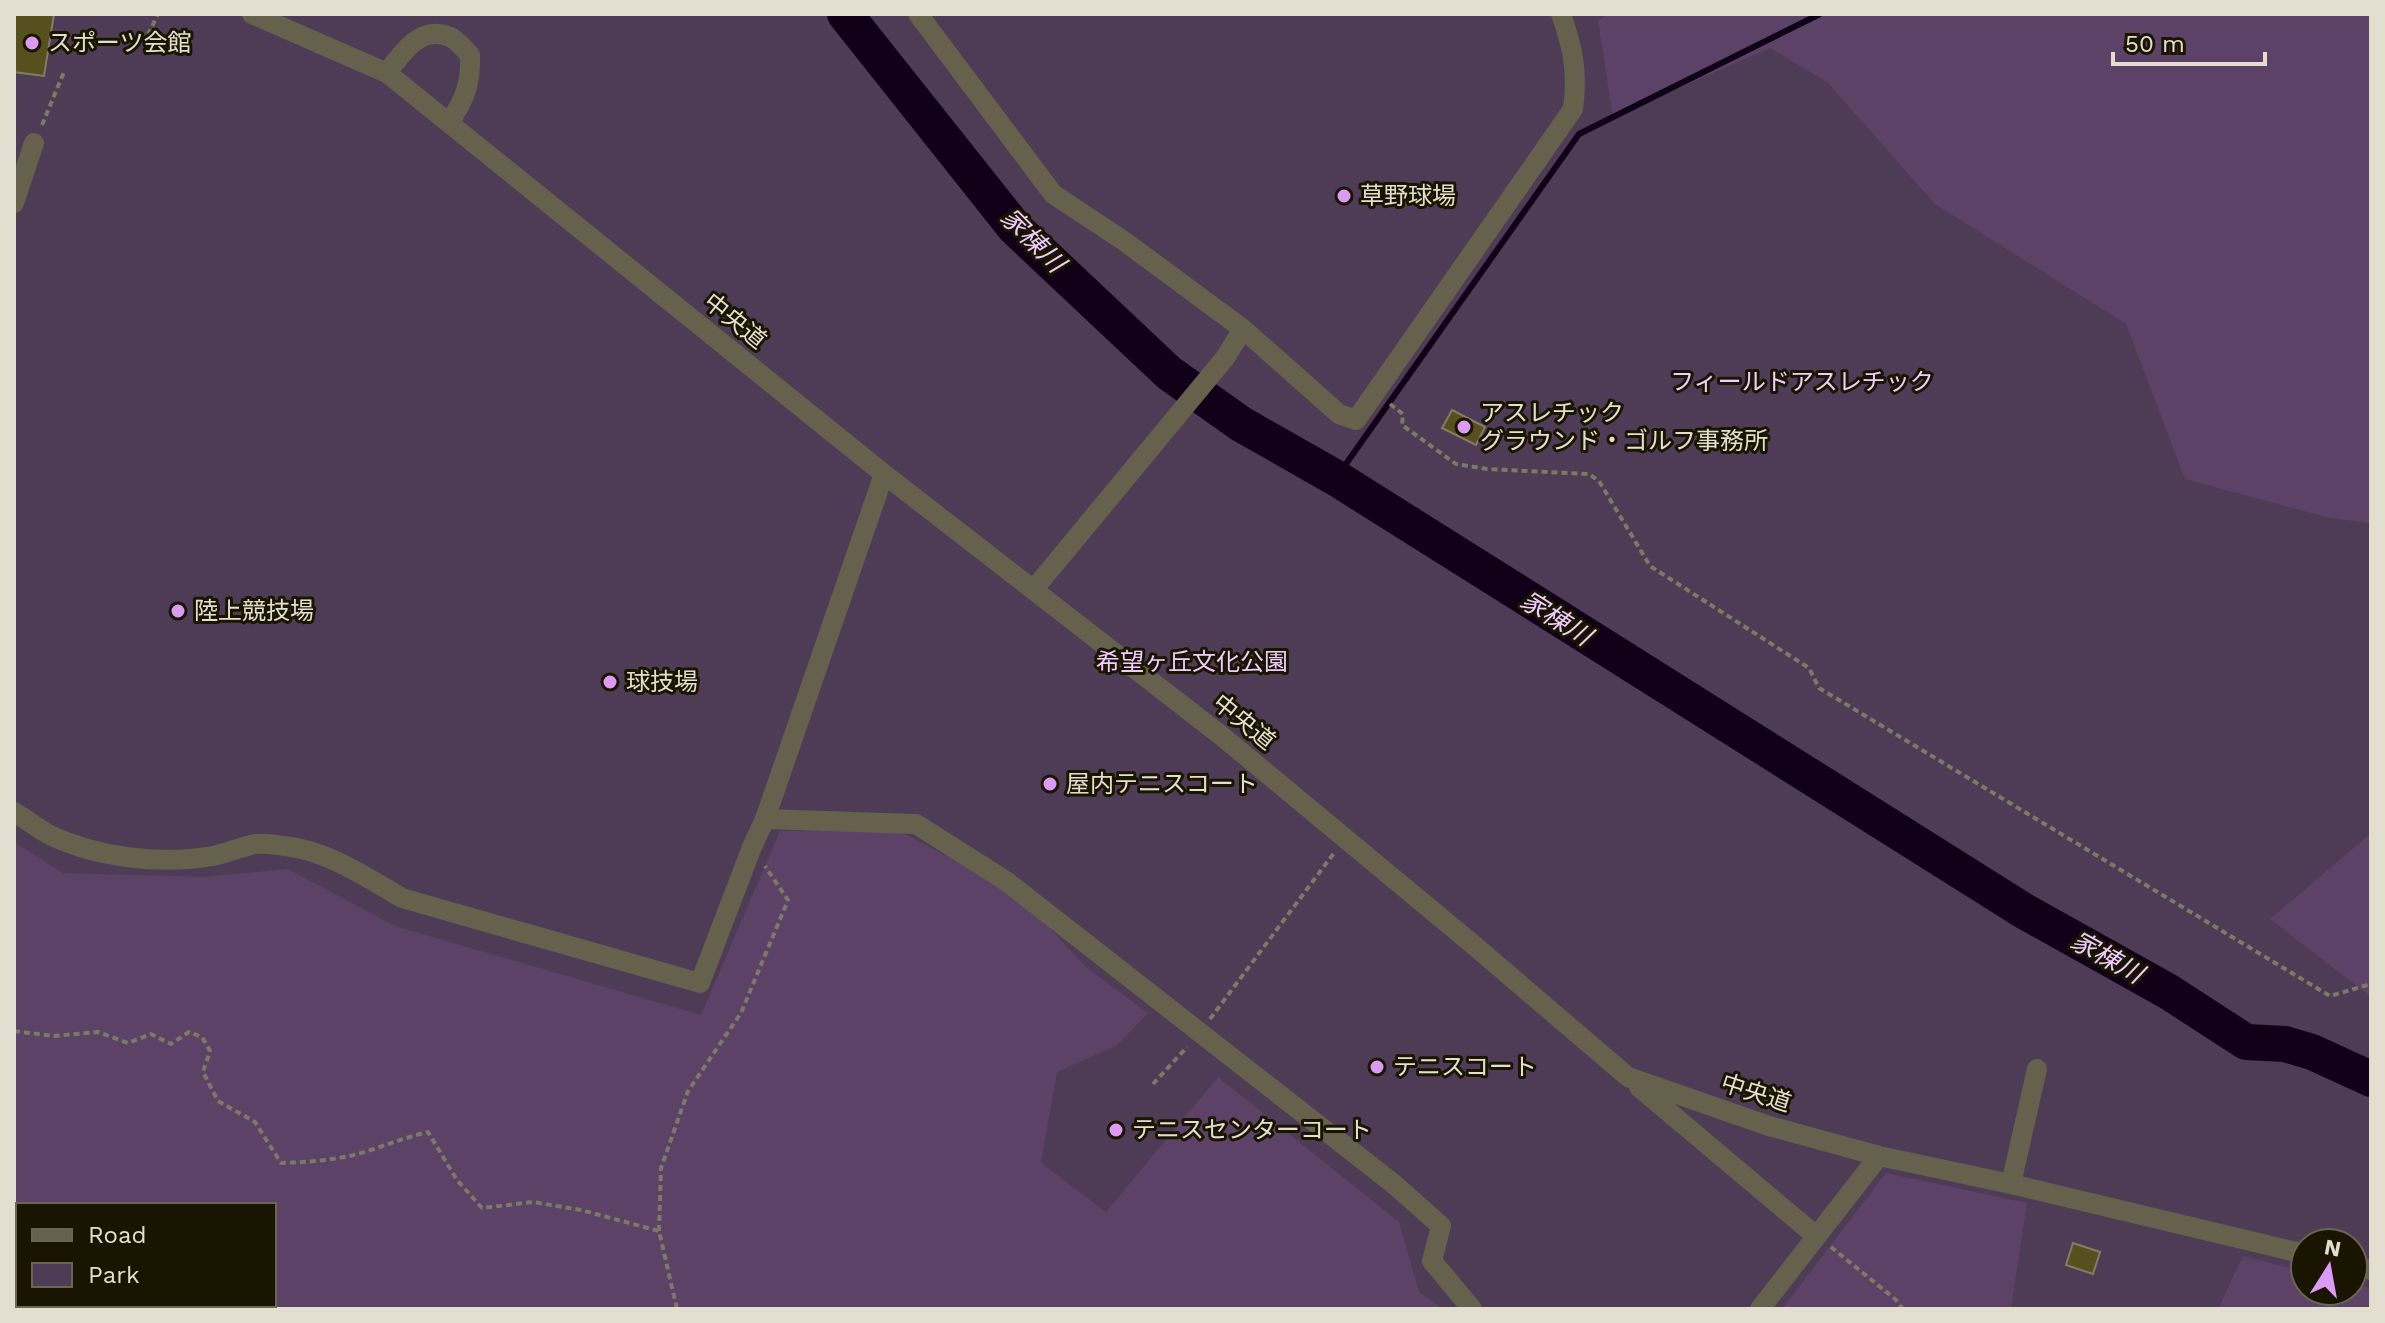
<svg xmlns="http://www.w3.org/2000/svg" width="2385" height="1323" viewBox="0 0 2385 1323" font-family="'Work Sans','Noto Sans JP',sans-serif">
  <style>
    .green { fill: #4e3b55; fill-rule: evenodd }
    .forest { fill: #5c4267; fill-rule: evenodd }
    .lines { fill: none; stroke-linecap: round; stroke-linejoin: round }
    .stream { stroke: #100018; stroke-width: 6 }
    .river { stroke: #100018; stroke-width: 36 }
    .building { fill: #584f1f; stroke: #827d62; stroke-width: 2 }
    .path { stroke: #7c7964; stroke-width: 4; stroke-dasharray: 6 4; stroke-linecap: butt }
    .minor { stroke: #65614d; stroke-width: 20 }
    .poi-dot { fill: #db9af6; stroke: #1a1500; stroke-width: 3 }
    .labels { text-anchor: middle; stroke-width: 6; stroke-linejoin: round; paint-order: stroke }
    .poi-label { font-size: 24px; fill: #e2dfd0; stroke: #1a1500; text-anchor: start }
    .street-label { font-size: 24px; fill: #e2dfd0; stroke: #1a1500 }
    .park-label { font-size: 24px; fill: #efccff; stroke: #1a1500 }
    .water-label { font-size: 26px; font-style: italic; fill: #eecbfd; stroke: #1a1500 }
  </style>
  <rect width="100%" height="100%" fill="#231f06"/>
  <path class="green" d="M14,14H2371V1309H14ZM18,1205H274V1305H18ZM2305,1243H2353V1291H2305Z"/>
  <path class="forest" d="M1608,14H2371V523L2330,518L2185,479L2126,324L1935,204L1827,82L1770,48L1613,117L1598,21Z
    M898,830L999,884L1034,911L1087,968L1148,1013L1117,1045L1057,1072L1041,1163L1106,1212L1218,1077L1399,1222L1419,1292L1443,1309H14V842L63,873L204,877L288,869L395,926L701,1015L780,831ZM18,1205H274V1305H18Z
    M2371,833V997L2270,919Z
    M1886,1173L2027,1203L2011,1309H1782Z
    M2243,1256L2305,1272V1291H2353V1284L2371,1288V1309H2218Z"/>
  <g class="lines">
    <path class="stream" d="M1336,478L1579,134L1820,14"/>
    <path class="river" d="M845,14L1015,228L1169,373L1241,424L1336,478L2024,911L2169,992L2246,1042L2285,1044L2312,1052L2371,1079"/>
  </g>
  <path class="building" d="M14,14H54L44,76L14,72Z
    M1452,410L1485,427L1476,445L1442,428Z
    M2073,1243L2100,1252L2093,1274L2066,1265Z"/>
  <g class="lines">
    <path class="path" d="M148,35L158,14
      M42,125L64,72
      M1390,404L1403,414L1402,425L1456,464L1487,469L1589,474L1599,481L1650,566L1809,668L1819,688L2330,996L2371,984
      M1210,1019L1334,853
      M14,1031L54,1036L98,1032L128,1043L151,1034L171,1044L189,1032L202,1037L210,1051L203,1072L218,1101L255,1122L281,1163C310,1162 340,1160 368,1151C389,1144 407,1137 428,1132L457,1180L482,1208L533,1202L581,1210L659,1231L677,1309
      M1153,1084L1187,1047
      M659,1231L661,1168L688,1091L741,1013L788,900L765,866
      M1831,1247L1895,1299L1903,1309
      M166,1305L171,1309
      M33,1309L36,1305"/>
    <path class="minor" d="M252,14L387,73L884,474L1223,737L1476,947L1628,1077L1769,1126L1879,1156L2011,1184L2305,1254
      M918,14L1053,194L1124,241L1243,329
      M387,73C402,53 421,24 450,37C457,40 464,49 470,55C471,84 465,99 449,123
      M14,203L34,143
      M1034,589L1225,358L1243,329L1339,414L1356,420L1573,109C1578,73 1573,48 1561,14
      M14,812C26,819 38,829 50,835C98,858 161,865 213,856C227,853 241,847 255,844C264,843 276,845 285,846C328,851 366,877 402,898L700,983L752,847L765,819L916,824L1006,881L1395,1185L1441,1226L1432,1261L1472,1309
      M765,819L884,474
      M1639,1087L1816,1236
      M2011,1184L2037,1069
      M2353,1266L2371,1270
      M1760,1309L1879,1156"/>
  </g>
  <g class="poi-dot">
    <circle cx="32" cy="43" r="8"/>
    <circle cx="1344" cy="196" r="8"/>
    <circle cx="1464" cy="427" r="8"/>
    <circle cx="178" cy="611" r="8"/>
    <circle cx="610" cy="682" r="8"/>
    <circle cx="1050" cy="784" r="8"/>
    <circle cx="1377" cy="1067" r="8"/>
    <circle cx="1116" cy="1130" r="8"/>
  </g>
  <g class="labels">
    <g class="poi-label">
      <text x="48" y="51">スポーツ会館</text>
      <text x="1360" y="204">草野球場</text>
      <text x="1480" y="421">アスレチック<tspan x="1480" dy="28">グラウンド・ゴルフ事務所</tspan></text>
      <text x="194" y="619">陸上競技場</text>
      <text x="626" y="690">球技場</text>
      <text x="1066" y="792">屋内テニスコート</text>
      <text x="1393" y="1075">テニスコート</text>
      <text x="1132" y="1138">テニスセンターコート</text>
    </g>
    <g class="street-label">
      <text transform="translate(735 321) rotate(39)" y="8">中央道</text>
      <text transform="translate(1244 722) rotate(39)" y="8">中央道</text>
      <text transform="translate(1756 1093) rotate(18)" y="8">中央道</text>
    </g>
    <g class="park-label">
      <text x="1802" y="390">フィールドアスレチック</text>
      <text x="1192" y="670">希望ヶ丘文化公園</text>
    </g>
    <g class="water-label">
      <text transform="translate(1033 240) rotate(45)" y="9">家棟川</text>
      <text transform="translate(1556 618) rotate(32)" y="9">家棟川</text>
      <text transform="translate(2107 957) rotate(29)" y="9">家棟川</text>
    </g>
  </g>
  <rect width="2385" height="1323" fill="none" stroke="#e2dfd0" stroke-width="32"/>
  <rect x="16" y="1203" width="260" height="104" fill="#1a1500" stroke="#6a6653" stroke-width="2"/>
  <rect x="32" y="1229" width="40" height="12" fill="#65614d" stroke="#6a6653" stroke-width="2"/>
  <text x="88" y="1243" font-size="24" fill="#e2dfd0">Road</text>
  <rect x="32" y="1263" width="40" height="24" fill="#4e3b55" stroke="#6a6653" stroke-width="2"/>
  <text x="88" y="1283" font-size="24" fill="#e2dfd0">Park</text>
  <g transform="translate(2329 1267) rotate(11)"><circle r="38" fill="#1a1500" stroke="#6a6653" stroke-width="2"/>
  <path d="M0-6L14 30L0 20L-14 30Z" fill="#db9af6"/>
  <text y="-12" font-size="22" font-weight="bold" text-anchor="middle" fill="#e2dfd0">N</text>
  </g>
  <path d="M2113 52v12h152v-12" fill="none" stroke="#e2dfd0" stroke-width="4"/>
  <text x="2125" y="52" font-size="24" fill="#e2dfd0" stroke="#1a1500" stroke-width="6" paint-order="stroke">50 m</text>
</svg>
